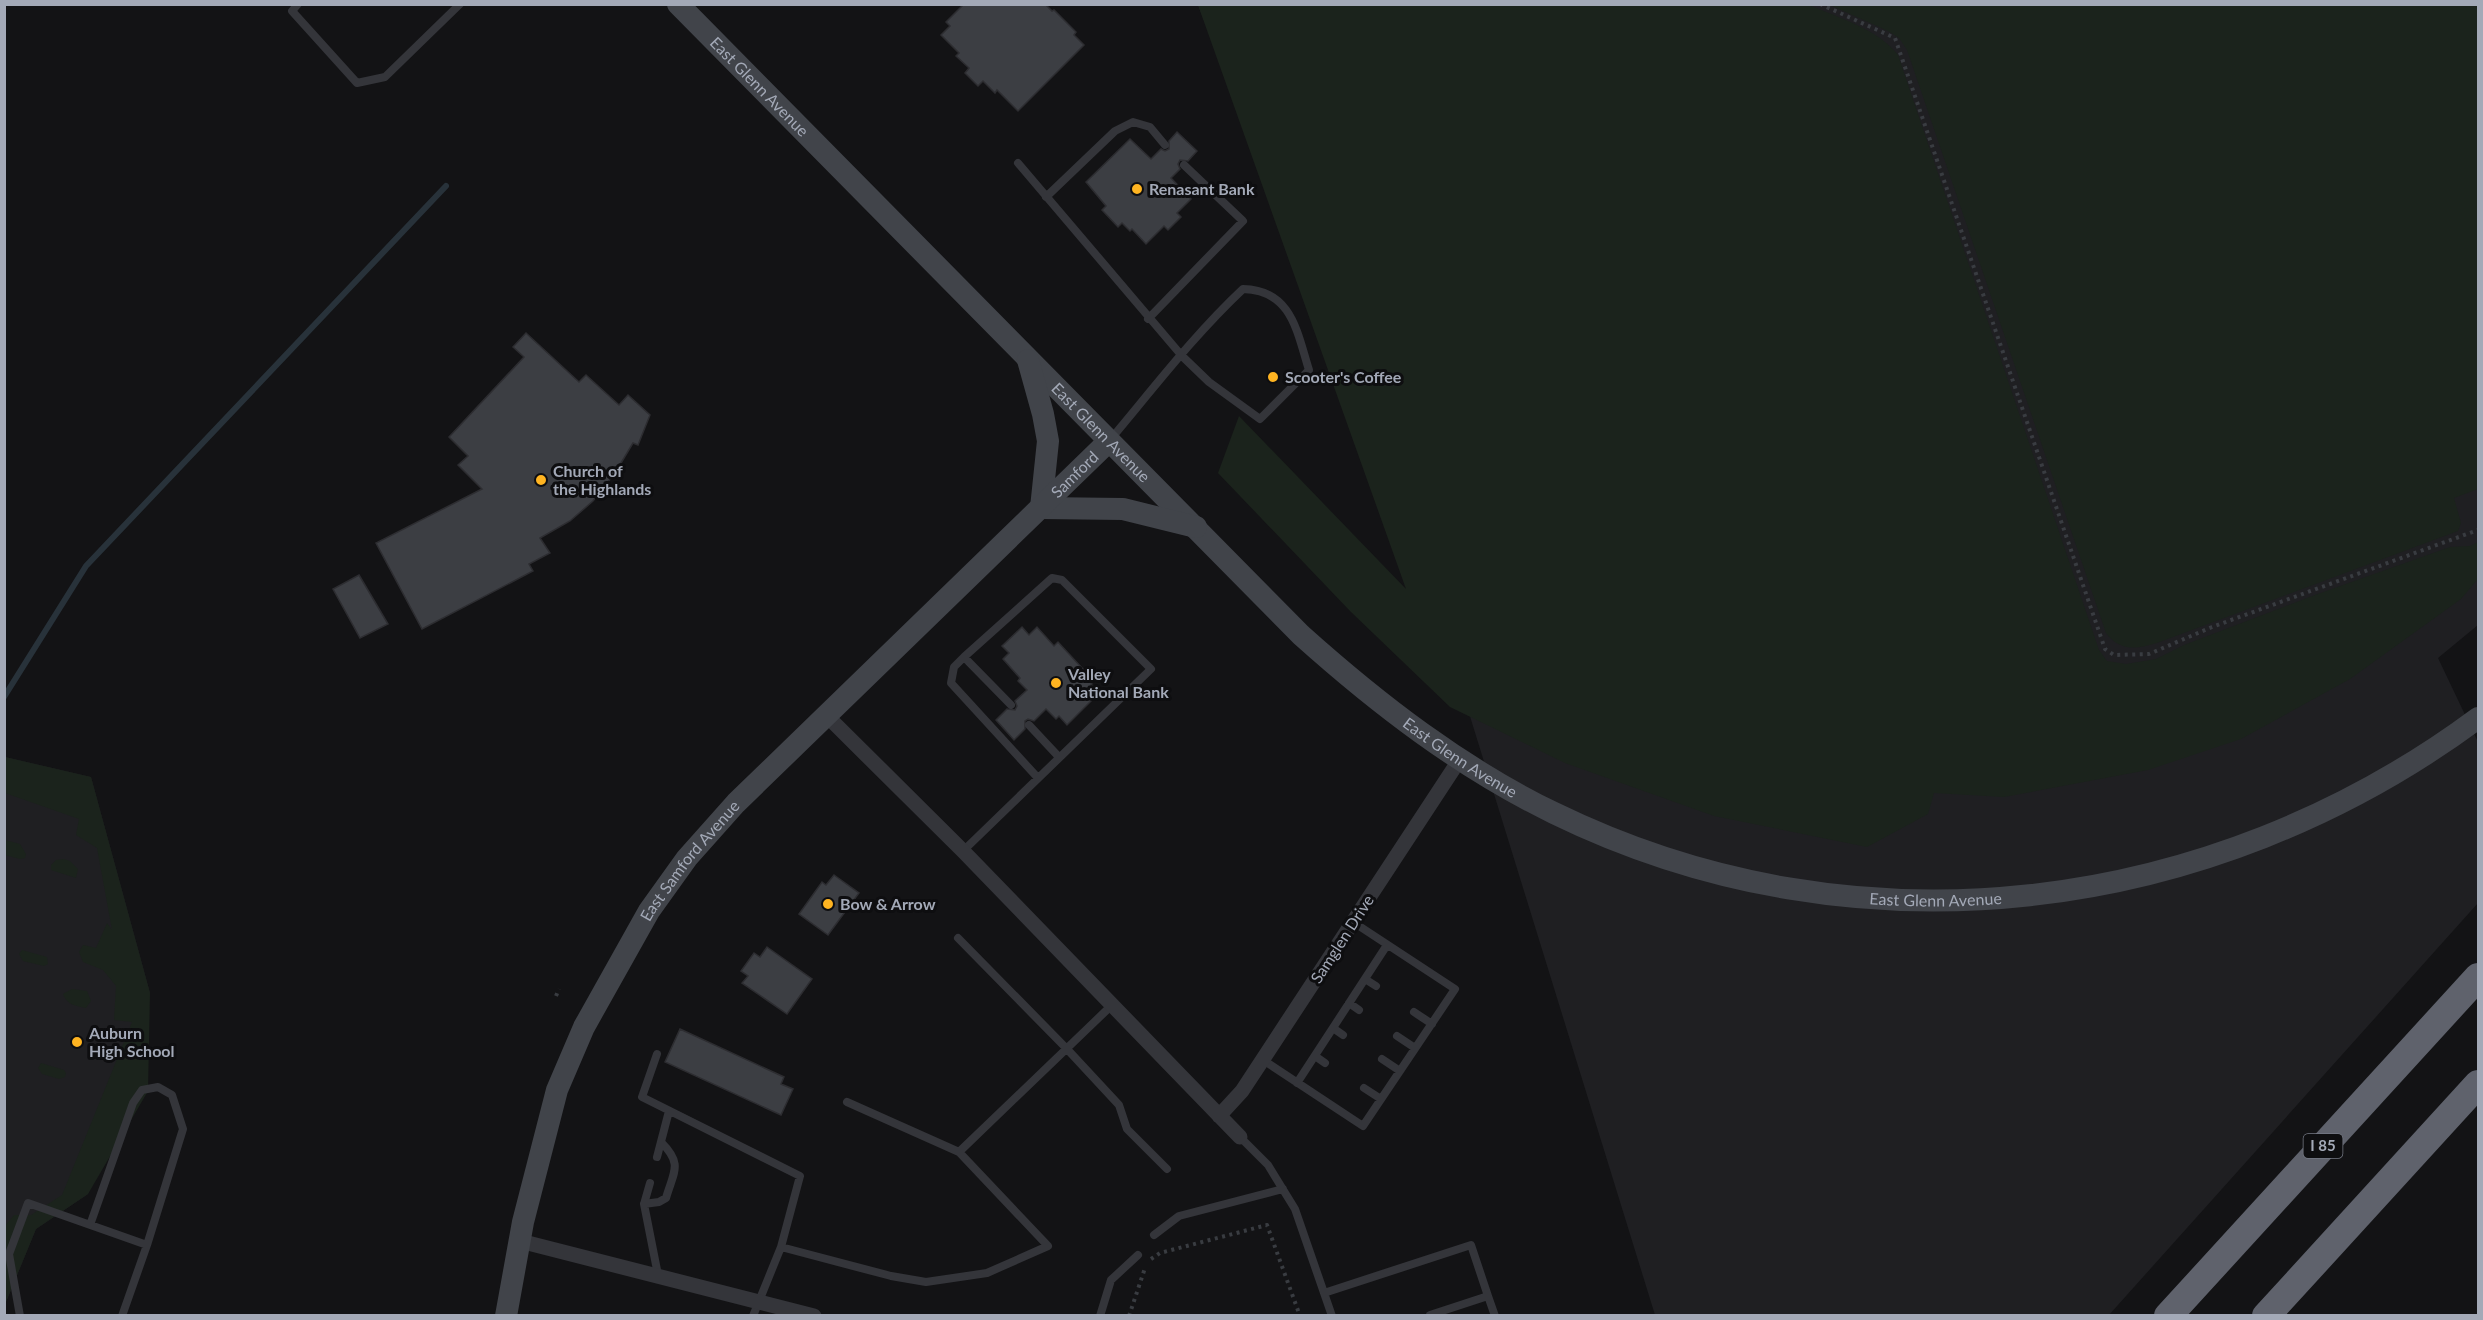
<svg xmlns="http://www.w3.org/2000/svg" width="2483" height="1320" viewBox="0 0 2483 1320" font-family="Lato,sans-serif">
  <style>
    .built { fill: #1f1f22 }
    .green { fill: #1b231c }
    .lines { fill: none; stroke-linecap: round; stroke-linejoin: round }
    .stream { stroke: #28323a; stroke-width: 6 }
    .building { fill: #3c3e43; stroke: #2d2d31; stroke-width: 1.5 }
    .path { stroke: #393c41; stroke-width: 4; stroke-dasharray: 3 4.5; stroke-linecap: butt }
    .lane { stroke: #34353a; stroke-width: 8 }
    .street { stroke: #34353a; stroke-width: 15 }
    .secondary { stroke: #41444a; stroke-width: 22 }
    .highway { stroke: #5f626c; stroke-width: 28 }
    .poi-dot { fill: #ffb421; stroke: #0e0e10; stroke-width: 2 }
    .labels { text-anchor: middle; stroke-width: 6; stroke-linejoin: round; paint-order: stroke }
    .shield { fill: #0e0e10; stroke: #767a85; stroke-width: 1.5 }
    .shield-label { font-size: 15px; font-weight: bold; fill: #a3a9b7 }
    .street-label { font-size: 16px; fill: #a3a9b7; stroke: #0e0e10 }
    .poi-label { font-size: 16px; font-weight: bold; fill: #a3a9b7; stroke: #0e0e10; text-anchor: start }
  </style>
  <rect width="100%" height="100%" fill="#131315"/>
  <path class="built" d="M1198,5H2478V625L2438,658L2478,742V903L2109,1315H1655L1456,671Z
    M5,757L91,777L150,993L88,1194L36,1229L6,1302V1315L5,1316Z"/>
  <path class="green" d="M1198,5H1809C1837,17 1880,30 1898,55L2099,650L2107,661L2126,664L2156,659L2184,645L2315,595L2450,547L2470,546L2478,542V579L2461,599L2350,679L2241,739L2148,770L2004,797L1934,793L1928,814L1867,847L1714,816L1565,763L1450,707L1350,611L1218,473L1239,416L1406,589Z
    M1830,5H2478V489L2454,498L2461,523L2458,531L2157,643C2136,649 2121,652 2106,633L1907,50L1899,38L1888,31Z
    M5,757L91,777L150,993L148,1091L88,1194L36,1229L6,1302V1315L5,1226L14,1215H31L62,1195L132,1022L114,1020L116,986L103,970L83,962L79,952L83,945L96,948L107,923L112,930L97,848L76,835L79,819L5,793Z
    M5,840L20,844L26,854L25,858L20,859L5,855Z
    M64,859L70,861L78,869L76,878L51,870V865L56,860Z
    M22,950L47,957L48,964L44,966L23,961L19,954Z
    M72,989L87,991L91,1001L86,1008C76,1006 67,1005 63,994Z
    M41,1063L64,1070L66,1073L65,1077L59,1079L42,1074L38,1068Z"/>
  <g class="lines">
    <path class="stream" d="M4,697L86,566L446,186"/>
  </g>
  <path class="building" d="M964,4H1045L1052,11L1054,10L1076,32L1074,35L1084,45L1018,111L997,90L995,93L983,81L978,86L965,73L969,68L956,56L959,53L941,35L950,26L946,22Z
    M1177,132L1197,151L1188,161L1180,160L1178,164L1180,169L1171,178L1191,199L1177,213L1181,217L1168,230L1164,226L1146,244L1132,229L1130,231L1122,223L1118,227L1102,210L1106,206L1086,182L1130,139L1151,159L1161,149L1165,151L1169,149V141Z
    M526,333L579,382L586,375L619,405L628,395L650,415L638,445L633,443L615,473L593,501L570,521L540,538L550,553L529,564L533,571L422,629L376,543L482,489L458,465L468,456L449,437L524,357L513,347Z
    M359,575L388,624L360,638L333,589Z
    M1022,627L1029,635L1037,627L1054,646L1058,642L1094,681L1091,684L1099,693L1067,725L1059,716L1056,719L1046,709L1034,721L1028,719L1025,721V729L1014,740L996,720L1007,709L1015,710L1017,706L1015,701L1027,690L1018,681L1020,678L1003,659L1009,653L1002,646Z
    M834,875L859,893L828,935L799,914L822,882L826,885Z
    M767,947L812,979L787,1014L742,983L748,976L741,971L754,953L760,957Z
    M680,1029L784,1077L781,1084L793,1089L781,1115L665,1062Z"/>
  <g class="lines">
    <path class="path" d="M1820,4L1895,38L2105,649L2114,655L2149,654L2212,627L2478,530
      M556,996L559,989
      M1151,1259L1160,1253L1267,1225L1300,1316
      M1129,1316L1145,1268"/>
    <path class="lane" d="M298,4L292,11L357,83L385,77L460,4
      M1018,163L1182,356L1209,382L1260,419L1309,370C1297,332 1292,290 1243,289C1194,335 1153,389 1110,440
      M1046,197L1115,131L1133,122L1150,127L1165,145
      M1148,319L1243,221L1184,165
      M964,657L1011,705
      M1029,725L1058,756
      M963,851L1151,669L1062,580L1052,578L964,657L954,667L951,683L1038,778
      M958,938L1067,1049L1119,1105L1127,1129L1167,1169
      M1365,979L1376,986
      M1349,1003L1359,1010
      M1414,1012L1432,1024
      M1333,1028L1343,1035
      M1397,1036L1415,1048
      M657,1054L642,1097L800,1176L781,1247L753,1316
      M1315,1056L1325,1063
      M1382,1059L1400,1071
      M1263,1060L1363,1126L1455,989L1353,922
      M1297,1083L1387,945
      M1364,1088L1381,1099
      M847,1102L959,1152L1112,1005
      M1240,1137L1268,1165L1295,1209L1332,1316
      M657,1157L669,1111
      M650,1183L644,1204L658,1275
      M644,1204L659,1202L666,1198C674,1171 683,1164 661,1142
      M1154,1235L1179,1216L1283,1189
      M781,1247L891,1276L926,1282L987,1273L1048,1246L959,1152
      M1324,1293L1471,1245L1488,1296
      M1430,1315L1488,1296L1495,1316
      M20,1316L9,1254L28,1203L147,1245L183,1129L172,1095L158,1087L142,1090L133,1103L90,1225
      M122,1316L147,1245
      M1100,1316L1111,1280L1138,1255"/>
    <path class="street" d="M826,715L963,851L1240,1137
      M1219,1116L1242,1091L1460,759
      M520,1241L814,1316"/>
    <g class="secondary">
      <path id="s1" d="M678,4L1301,635C1378,704 1461,768 1554,813C1857,961 2211,916 2478,718"/>
      <path d="M1028,360L1043,414L1048,441L1041,508"/>
      <path d="M1041,508L1123,509L1196,527"/>
      <path id="s2" d="M506,1316L523,1222L557,1090L584,1027L649,911L687,858L736,803L1109,441"/>
    </g>
    <path class="highway" d="M2168,1316L2478,977
      M2266,1316L2478,1084"/>
  </g>
  <g class="poi-dot">
    <circle cx="1137" cy="189" r="6"/>
    <circle cx="1273" cy="377" r="6"/>
    <circle cx="541" cy="480" r="6"/>
    <circle cx="1056" cy="683" r="6"/>
    <circle cx="828" cy="904" r="6"/>
    <circle cx="77" cy="1042" r="6"/>
  </g>
  <g class="labels">
    <rect class="shield" x="2303.5" y="1134" width="39" height="24" rx="4.5"/>
    <g class="shield-label">
      <text x="2323" y="1151">I 85</text>
    </g>
    <g class="street-label">
      <text dy="6" stroke="none"><textPath href="#s1" startOffset="116">East Glenn Avenue</textPath></text>
      <text dy="6" stroke="none"><textPath href="#s1" startOffset="602">East Glenn Avenue</textPath></text>
      <text dy="6" stroke="none"><textPath href="#s2" startOffset="1044">Samford</textPath></text>
      <text dy="6" stroke="none"><textPath href="#s1" startOffset="1088">East Glenn Avenue</textPath></text>
      <text dy="6" stroke="none"><textPath href="#s2" startOffset="498">East Samford Avenue</textPath></text>
      <text dy="6" stroke="none"><textPath href="#s1" startOffset="1592">East Glenn Avenue</textPath></text>
      <text transform="translate(1342 939) rotate(-57)" y="6">Samglen Drive</text>
    </g>
    <g class="poi-label">
      <text x="1149" y="195">Renasant Bank</text>
      <text x="1285" y="383">Scooter's Coffee</text>
      <text x="553" y="477">Church of<tspan x="553" dy="18">the Highlands</tspan></text>
      <text x="1068" y="680">Valley<tspan x="1068" dy="18">National Bank</tspan></text>
      <text x="840" y="910">Bow &amp; Arrow</text>
      <text x="89" y="1039">Auburn<tspan x="89" dy="18">High School</tspan></text>
    </g>
  </g>
  <rect width="2483" height="1320" fill="none" stroke="#a3a9b7" stroke-width="12"/>
</svg>
